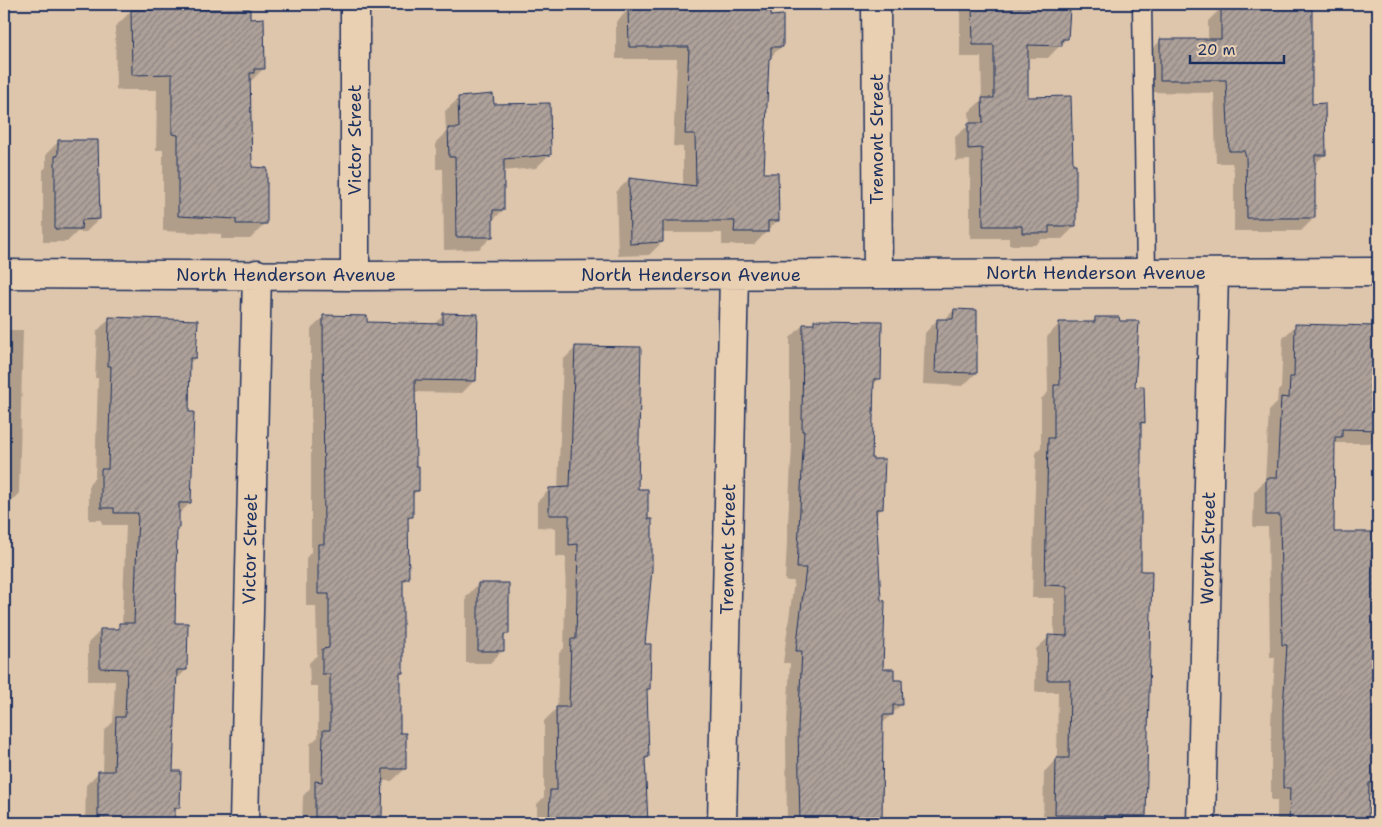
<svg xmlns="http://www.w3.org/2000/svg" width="1382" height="827" viewBox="0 0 1382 827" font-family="'Shantell Sans',sans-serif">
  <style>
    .shadow { fill: #0003 }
    .building { fill: url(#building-hatch); stroke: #1b2f5e }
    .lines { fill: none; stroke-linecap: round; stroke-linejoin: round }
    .lane-casing { stroke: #1b2f5e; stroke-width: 21 }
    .street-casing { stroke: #1b2f5e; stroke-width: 31 }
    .lane { stroke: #ead0b2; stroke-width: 18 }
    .street { stroke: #ead0b2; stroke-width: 28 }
    .labels { text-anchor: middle; stroke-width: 4.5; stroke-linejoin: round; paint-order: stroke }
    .street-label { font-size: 18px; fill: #1b2f5e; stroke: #ead0b2 }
  </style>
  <defs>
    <pattern id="building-hatch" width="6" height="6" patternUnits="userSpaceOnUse" patternTransform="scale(1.25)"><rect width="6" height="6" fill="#aea19a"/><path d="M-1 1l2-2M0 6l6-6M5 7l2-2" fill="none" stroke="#8d8481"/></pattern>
  </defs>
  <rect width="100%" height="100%" fill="#dec6ad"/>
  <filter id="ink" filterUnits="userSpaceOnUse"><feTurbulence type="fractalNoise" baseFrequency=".02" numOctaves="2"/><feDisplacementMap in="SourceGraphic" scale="10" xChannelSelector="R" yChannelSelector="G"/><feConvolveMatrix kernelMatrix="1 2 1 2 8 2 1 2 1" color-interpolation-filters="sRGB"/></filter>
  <g filter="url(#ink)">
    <path class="shadow" d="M708,4H770V17L782,46L767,60L763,174L778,220L754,245H722V233H662V242L649,255L618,256L616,192L629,179L683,186V147L673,146L677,59H616V22L629,9L686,10L690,6H706Z
      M964,4H1061L1067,38L1048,58H1026L1027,98L1075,226L1062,239H1042L1035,245H1009V238H970V160L956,161L955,137L970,124L969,112L982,100L981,57H960V7Z
      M1221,8L1311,105L1325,154L1314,165V218L1301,231H1234V171L1232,163H1216L1214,93L1147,92L1148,53L1161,40H1208V21Z
      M131,11L249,20L264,68L249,83L251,168L266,223L250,239H221V234L163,231V150H156L157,90H116L115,27Z
      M458,99L493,105L549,155L536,168L502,171L503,210L492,221V237L479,249L444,250L443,169H436V142L446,132L445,111Z
      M59,141L99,219L86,232H77L67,242H43V170L46,167V154Z
      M954,310L976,373L963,386L923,384L925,333L937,320H944Z
      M444,315L475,380L462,393L414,392L415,468L418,490L411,497L412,516L407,521L408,578L401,584L402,673L399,676V734L405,769L392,781H382L381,823H302L303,796L310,788V744L318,737V686H310L309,663L317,655L316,606H306V558L311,552V329L324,317L366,324L433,325Z
      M110,318L195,358L189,364L190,503L178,515L175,529L173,624L186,670L175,681L172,773L179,807L174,812V823H85L86,785L99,772H103L104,731L113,722L115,681H88V643L101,630L113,631L122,624L126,525H102V520H89V484L95,477L98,378H95L97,331Z
      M1096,318L1134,388L1144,422L1140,426V572L1144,816L1137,823H1043L1044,772L1057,759L1058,692H1035L1036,649L1049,637H1054V598H1032L1036,452L1041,447V399L1048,392L1047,337L1059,324L1091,323Z
      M815,321L880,378L873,385L871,460L882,508L875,515L881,671L893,681L902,704L882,724V823H787L786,741L790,663H783L794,581H785L792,443H790V338L803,325H811Z
      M1296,325L1373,380H1378V443H1334L1332,533H1378V791L1373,796H1367V823H1277V800H1271V723L1275,657H1270L1268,527H1253L1254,492L1265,480L1269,411L1277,403L1278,391L1281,388L1283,338Z
      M4,330H23L19,493L7,506H4Z
      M576,347L637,490L644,645L649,688L646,692L648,757L644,761L647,823H537V804L544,797V721L557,708L559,653L564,648L566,557H556V528L537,527V502L550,489L558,488L563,360Z
      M478,584L508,633L503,638V650L490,663H466V597Z"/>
    <path class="building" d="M690,4H771V16L783,15V47H771V58L769,59L764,173H778L779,221H768V232H734L735,221H663V242L630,244L629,178L696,186L695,134H685L689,47H629L628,8H690Z
      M972,4H1062V9H1070L1068,39H1062V46L1028,45V97L1071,96L1073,164H1076V226H1049V233H1022V226H983L982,148L968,149V123H983L982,98H994V45H973Z
      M1312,6V104L1325,103L1326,155H1315V218H1247L1246,157L1244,151H1229L1226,80H1160V39H1221V7Z
      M250,9V19L264,18L265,69H254V73H250L252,167L267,168V224H236V219L178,216V135L172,134V74L132,75L131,10Z
      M493,94L494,104L550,103L551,155L504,159V210H493V237H456L455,157H449L448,128H459L458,97Z
      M58,140H98L100,219L82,220L81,229H55V156H58Z
      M954,309L977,310V373L935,372L937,319H953Z
      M443,313L478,314L476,381L415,380L416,466H419V491H413V517H408L409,579H403V673H400V733H406V769H383L382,816H377L376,823H315V781L322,782L323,730H330V674H322V649L329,648V594H318V544H324L323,315L367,316V322L443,324Z
      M109,317L198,320L196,358H190L189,412H194L191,503H179V528H177L175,623H188L187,670H177L173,771H181L180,808H175V823H98V771H114L116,717H125L127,669L100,668V629H119V623H134L138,513H114V508H101V469H108L111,366H108Z
      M1095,317H1119L1120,321H1139L1135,387L1144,386L1145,423L1141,422V571H1152L1146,816L1055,815L1056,758H1069L1070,680H1047L1048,635L1067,636V586L1045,585L1048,438H1054V385H1060L1059,322H1095Z
      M814,320L882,321L881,379H874L872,459H885L883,509H876L881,600L885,601L883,669H894V680H902L903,705H893V715H883L882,823H800L798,728L802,651H796L806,568H797L804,431H802L803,324H814Z
      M1295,324L1376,326L1375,379H1378V430L1342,429V437H1335L1334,532H1378V783H1369L1368,823H1289L1290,788H1283V709L1287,645H1282L1280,515H1266V478H1277L1281,397L1289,398L1290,377H1294Z
      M575,346L641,347L638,489H648V519H652V569L645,644H651L650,689H647L649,757L645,758L648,823H549L550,790H557L556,707H569L571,639H576L578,544L569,545V515H549V488L570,487Z
      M478,583H509V634H504V651H478Z"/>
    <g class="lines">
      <g class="lane-casing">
        <path id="lane" d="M1142,4L1146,273"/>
      </g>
      <g class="street-casing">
        <path id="street" d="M876,4L878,274
          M4,274L355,276L1378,272
          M355,276V4
          M244,823L257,274
          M722,823L734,275
          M1201,823L1214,273"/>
      </g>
      <use href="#lane" class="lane"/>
      <use href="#street" class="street"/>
    </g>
  </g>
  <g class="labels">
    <g class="street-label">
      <text transform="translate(877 139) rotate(-90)" y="6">Tremont Street</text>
      <text transform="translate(355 140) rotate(-90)" y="6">Victor Street</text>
      <text x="1096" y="279">North Henderson Avenue</text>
      <text x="286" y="281">North Henderson Avenue</text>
      <text x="691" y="281">North Henderson Avenue</text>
      <text transform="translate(1208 548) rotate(-89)" y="6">Worth Street</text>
      <text transform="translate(250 549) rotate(-89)" y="6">Victor Street</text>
      <text transform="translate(728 549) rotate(-89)" y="6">Tremont Street</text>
    </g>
  </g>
  <rect width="1382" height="827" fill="none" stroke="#ead0b2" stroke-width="20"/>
  <rect x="10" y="10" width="1362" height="807" fill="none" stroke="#1b2f5e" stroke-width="2" filter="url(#ink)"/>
  <path d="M1190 55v8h94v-8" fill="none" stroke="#1b2f5e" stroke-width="2.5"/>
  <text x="1197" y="55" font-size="15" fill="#1b2f5e" stroke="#ead0b2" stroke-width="4" paint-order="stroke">20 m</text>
</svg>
